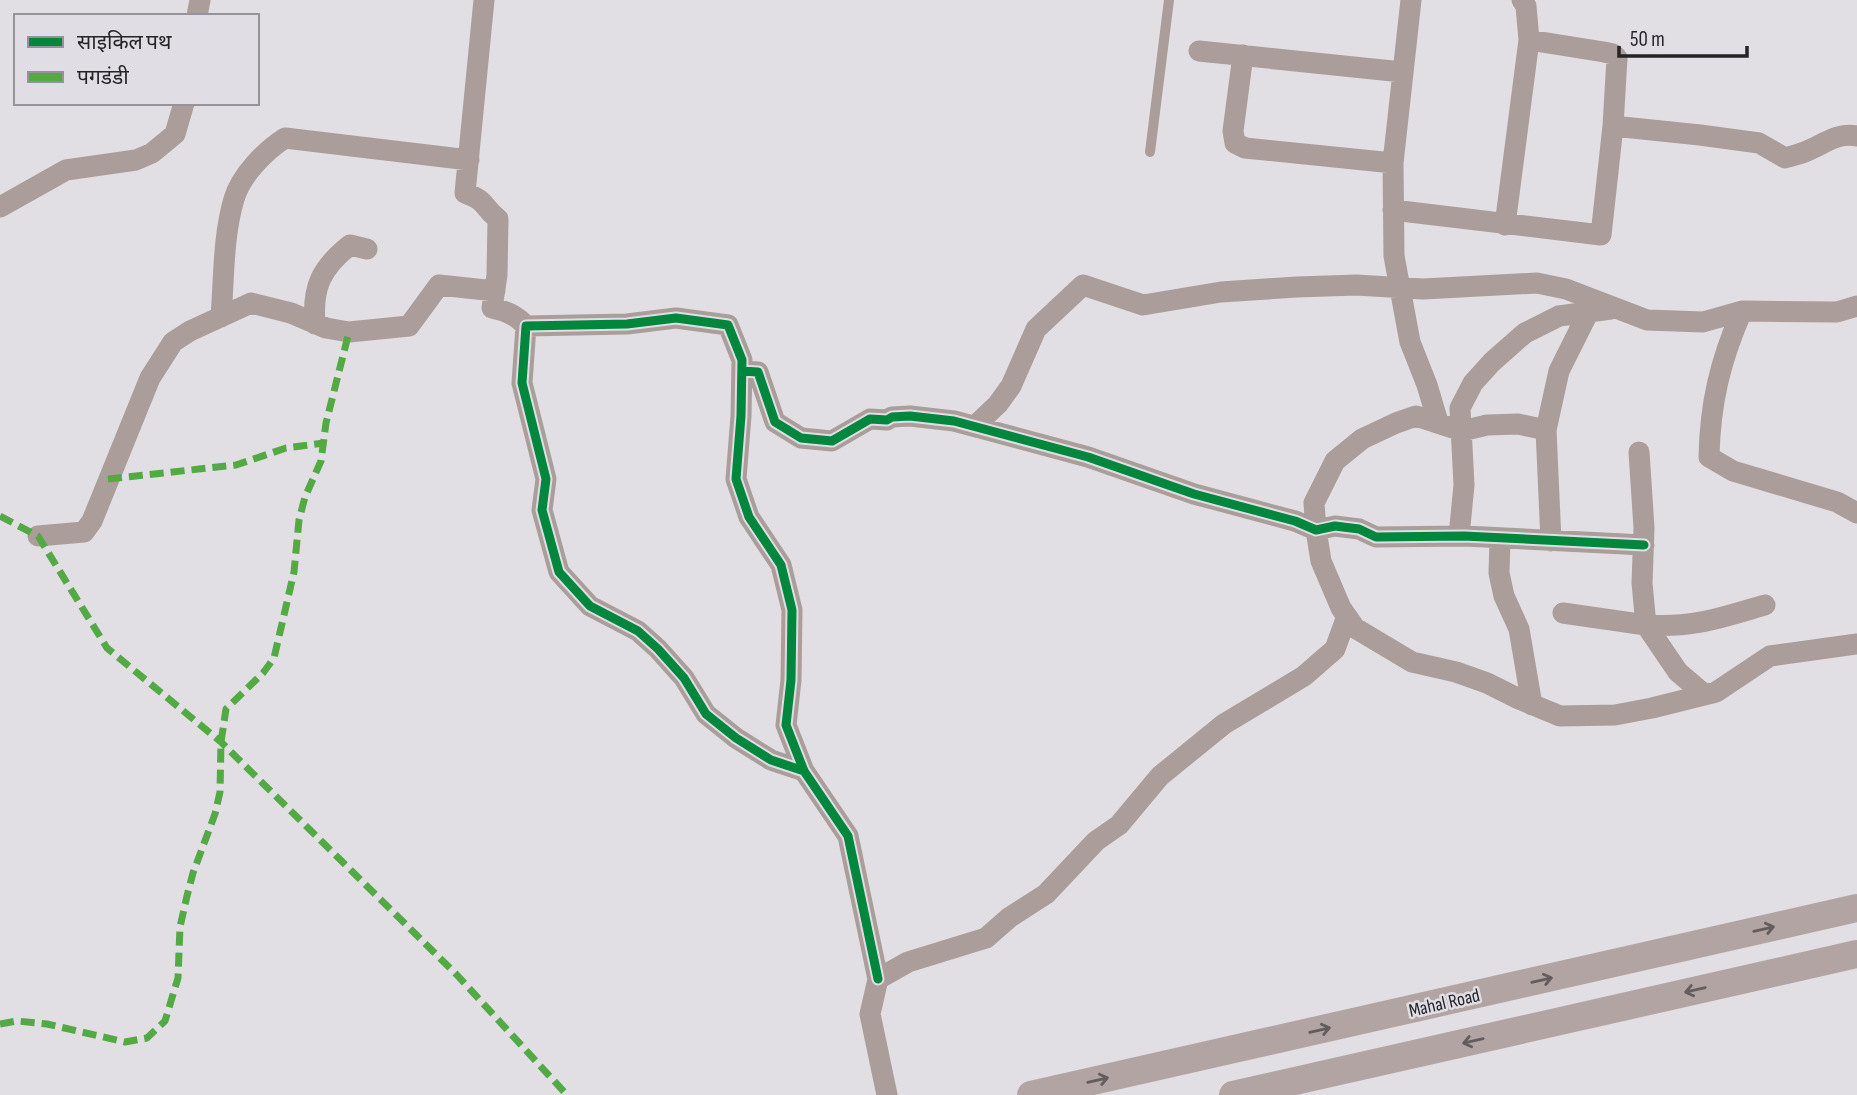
<svg xmlns="http://www.w3.org/2000/svg" width="1857" height="1095" viewBox="0 0 1857 1095" font-family="'Sofia Sans Condensed','Noto Sans Devanagari',sans-serif">
  <style>
    .lines { fill: none; stroke-linecap: round; stroke-linejoin: round }
    .service { stroke: #ab9d9a; stroke-width: 10 }
    .minor { stroke: #ab9d9a; stroke-width: 21 }
    .secondary { stroke: #b2a4a3; stroke-width: 28 }
    .quiet { stroke: #53aa44; stroke-width: 7; stroke-dasharray: 14 7; stroke-linecap: butt }
    .cycleway-casing { stroke: #e0dde5; stroke-width: 13 }
    .cycleway { stroke: #00873e; stroke-width: 9 }
    .oneway { stroke: #645d5e }
    .labels { text-anchor: middle; stroke-width: 5; stroke-linejoin: round; paint-order: stroke }
    .street-label { font-size: 19px; fill: #242326; stroke: #e0dde5 }
  </style>
  <rect width="100%" height="100%" fill="#e1dfe3"/>
  <g class="lines">
    <path class="service" d="M1150,152L1169,0"/>
    <path class="minor" d="M484,0L465,193C488,201 482,207 498,219L497,275L492,308C506,311 516,315 526,326
      M1411,0L1393,163L1394,256L1410,342L1427,385L1438,422
      M1522,0L1526,6L1529,40L1604,52L1613,54L1617,58L1613,126L1700,135L1759,143L1785,158C1792,156 1800,154 1807,151C1824,144 1838,132 1857,136
      M197,16L200,0
      M1199,51L1402,72
      M1243,55L1233,131L1235,143L1245,148L1393,163
      M0,207L66,170L136,160L152,153L175,134L184,103
      M1393,210L1601,235L1613,126
      M1505,225L1529,40
      M1742,311C1720,361 1710,404 1709,457L1733,471L1837,502L1857,513
      M221,317C224,279 223,236 234,199C241,175 265,151 285,138L469,160
      M315,324C312,287 321,268 350,245L367,249
      M742,371L758,372L775,422L801,438L832,441L870,419L887,420L892,417L910,416L954,421L1088,457L1194,494L1295,521L1316,530L1335,526L1359,529L1376,537L1464,536L1644,545
      M976,425L998,404L1011,386L1036,329L1083,285L1143,305L1221,292L1297,287L1356,285L1423,289L1537,283L1566,289L1647,320L1703,322L1742,311L1837,312L1857,306
      M1546,430L1518,424L1487,425L1462,431L1416,416L1396,423L1362,439L1335,461L1314,503L1316,530L1321,561L1341,608L1355,628L1412,662L1456,672L1487,683L1519,699L1560,716L1615,715L1652,708L1716,692L1770,656L1857,644
      M1639,452L1644,528L1642,583L1646,625C1693,628 1720,618 1765,605
      M38,536L84,532L92,521L150,378L173,342L190,331L251,303L291,313L326,328L349,332L409,326L439,285L495,291
      M1459,536L1464,485L1460,408L1473,383L1492,362L1525,333L1559,316L1611,309
      M1500,539L1499,573L1504,596L1519,629L1532,705
      M1551,541L1546,430L1559,371L1588,313
      M1563,613L1646,625L1678,672L1705,695
      M804,771L771,760L736,738L706,714L684,678L658,649L638,631L590,606L559,572L542,510L546,479L522,383L526,326L627,324L676,318L728,325L742,360L741,416L736,479L749,517L781,565L792,610L791,680L786,725L804,771L848,836L878,979
      M887,1095L870,1014L878,979L908,962L986,938L1010,917L1046,894L1096,841L1119,825L1160,776L1224,724L1304,676L1335,649L1347,616"/>
    <path class="secondary" d="M1031,1095L1857,908
      M1233,1095L1857,954"/>
    <path class="quiet" d="M108,479L236,465L286,448L324,443
      M0,516L38,536L107,648L221,742L456,974L567,1095
      M0,1024L17,1021L47,1024L125,1042L147,1038L165,1021L178,978L180,927L187,896L193,873L215,814L220,792L221,742L226,709L263,673L274,658L294,572L299,520L305,497L321,461L326,423L349,332"/>
    <g class="cycleway-casing">
      <path id="cycleway" d="M742,371L758,372L775,422L801,438L832,441L870,419L887,420L892,417L910,416L954,421L1088,457L1194,494L1295,521L1316,530L1335,526L1359,529L1376,537L1464,536L1644,545
        M804,771L771,760L736,738L706,714L684,678L658,649L638,631L590,606L559,572L542,510L546,479L522,383L526,326L627,324L676,318L728,325L742,360L741,416L736,479L749,517L781,565L792,610L791,680L786,725L804,771L848,836L878,979"/>
    </g>
    <use href="#cycleway" class="cycleway"/>
  </g>
  <defs><path id="oneway-shaft" d="M-6 0H5M1.5-3L5.5 0L1.5 3" fill="none" stroke-width="1.6" stroke-linecap="round" stroke-linejoin="round" transform="scale(1.75)"/></defs>
  <g class="oneway">
    <use href="#oneway-shaft" transform="translate(1764 929) rotate(-13)"/>
    <use href="#oneway-shaft" transform="translate(1542 980) rotate(-13)"/>
    <use href="#oneway-shaft" transform="translate(1695 990) rotate(167)"/>
    <use href="#oneway-shaft" transform="translate(1320 1030) rotate(-13)"/>
    <use href="#oneway-shaft" transform="translate(1473 1041) rotate(167)"/>
    <use href="#oneway-shaft" transform="translate(1098 1080) rotate(-13)"/>
  </g>
  <g class="labels">
    <g class="street-label">
      <text transform="translate(1444 1002) rotate(-13)" y="7">Mahal Road</text>
    </g>
  </g>
  <rect x="14" y="14" width="245" height="91" fill="#e0dde5" stroke="#959399" stroke-width="2"/>
  <rect x="28" y="37" width="35" height="10" fill="#00873e" stroke="#959399" stroke-width="2"/>
  <text x="77" y="49" font-size="21" fill="#242326">साइकिल पथ</text>
  <rect x="28" y="72" width="35" height="10" fill="#53aa44" stroke="#959399" stroke-width="2"/>
  <text x="77" y="84" font-size="21" fill="#242326">पगडंडी</text>
  <path d="M1619 46v10h128v-10" fill="none" stroke="#242326" stroke-width="3.5"/>
  <text x="1630" y="46" font-size="21" fill="#242326" stroke="#e0dde5" stroke-width="5" paint-order="stroke">50 m</text>
</svg>
